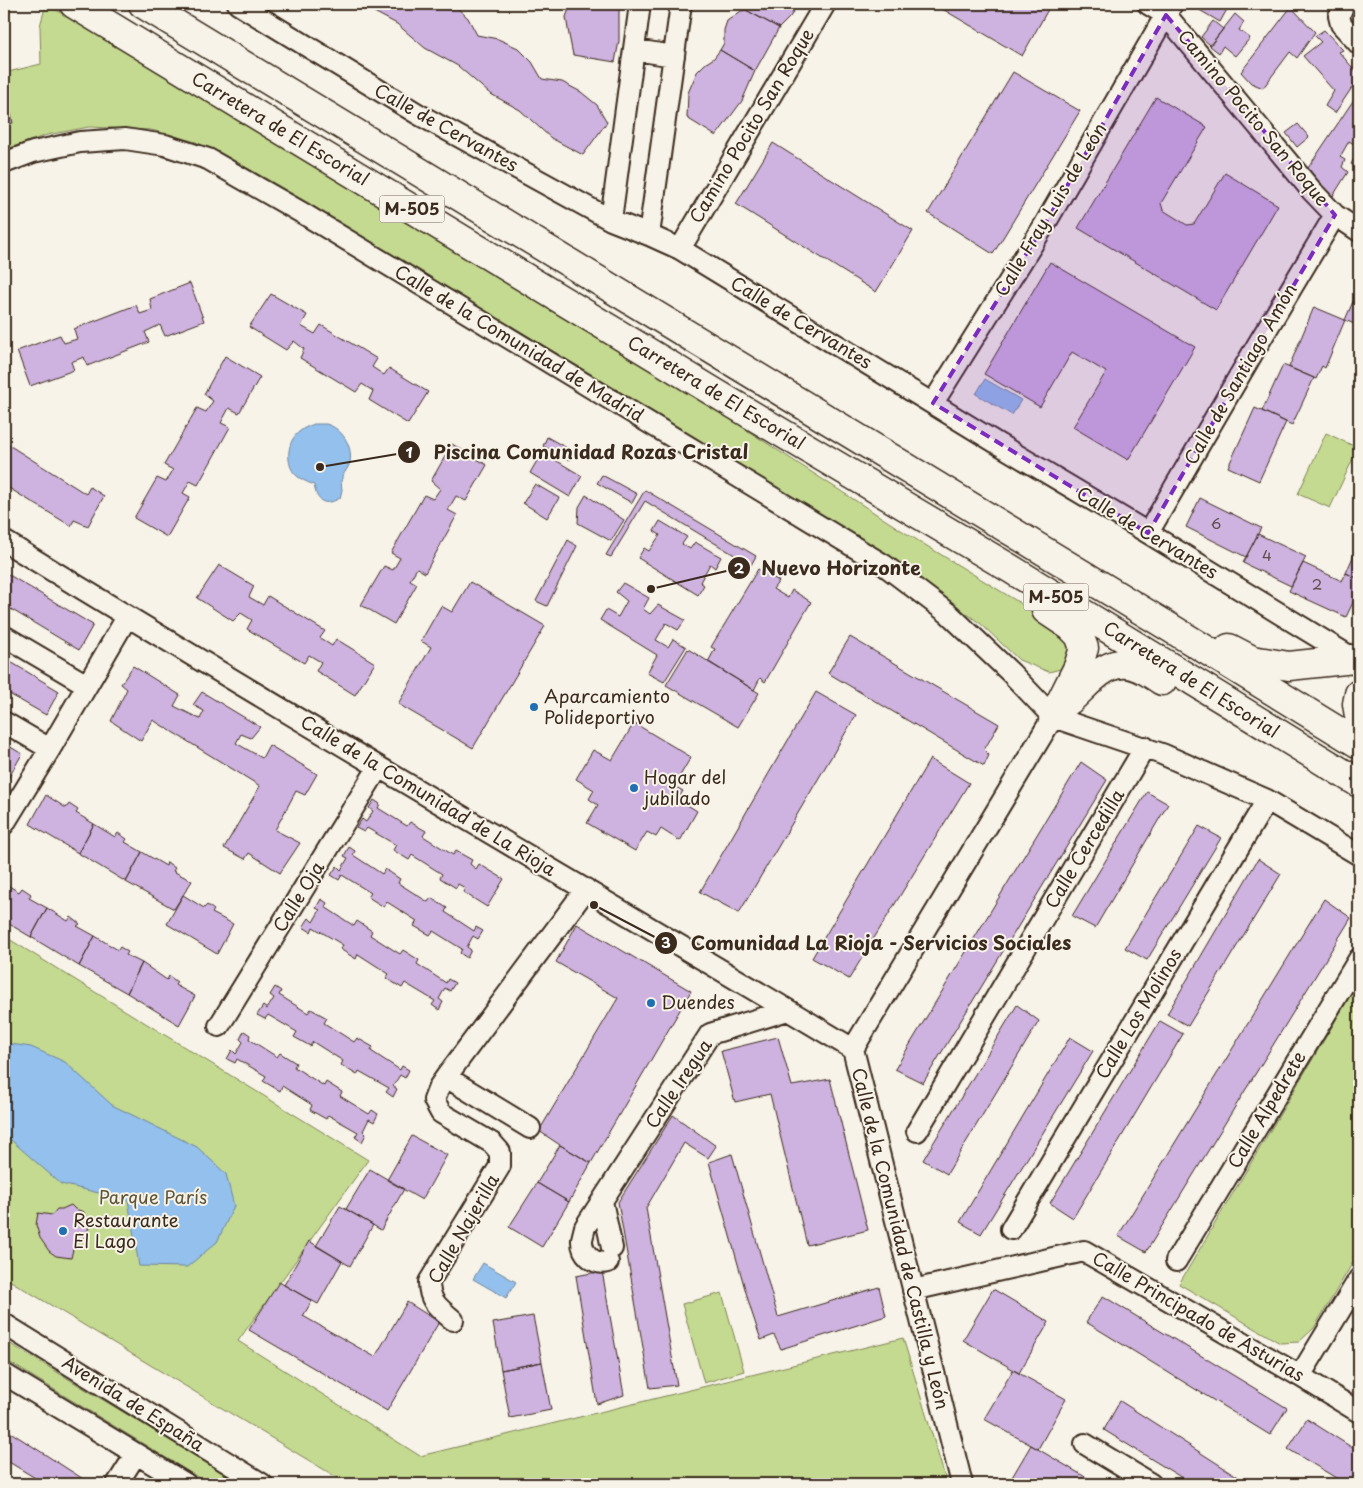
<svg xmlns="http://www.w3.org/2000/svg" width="1363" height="1488" viewBox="0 0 1363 1488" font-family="'Playpen Sans',sans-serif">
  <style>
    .green { fill: #c4da90; stroke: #808257 }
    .water { fill: #93c0ed; stroke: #70849a }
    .building { fill: #ceb2e0; stroke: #3b2a1e }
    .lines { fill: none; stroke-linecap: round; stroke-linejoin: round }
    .minor-casing { stroke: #3b2a1e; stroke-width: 24 }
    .highway-casing { stroke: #3b2a1e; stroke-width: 31 }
    .minor { stroke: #f7f3e8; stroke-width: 20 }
    .highway { stroke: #f7f3e8; stroke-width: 28 }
    .marked { fill: #7b2cbf; fill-opacity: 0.2; stroke: #7b2cbf; stroke-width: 4; stroke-dasharray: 10 6; stroke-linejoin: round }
    .poi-dot { fill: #1f6fb2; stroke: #f7f3e8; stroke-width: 2 }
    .labels { text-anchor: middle; stroke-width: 4; stroke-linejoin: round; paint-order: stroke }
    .number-label { font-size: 15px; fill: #604c4e }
    .shield { fill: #f7f3e8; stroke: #73665b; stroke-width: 1 }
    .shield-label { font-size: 16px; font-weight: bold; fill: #3b2a1e }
    .street-label { font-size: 18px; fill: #3b2a1e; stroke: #f7f3e8 }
    .poi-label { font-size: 18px; fill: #3b2a1e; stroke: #f7f3e8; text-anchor: start }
    .park-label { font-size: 18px; fill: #5d563a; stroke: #f7f3e8 }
    .leader { fill: none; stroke: #3b2a1e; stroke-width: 2 }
    .callout-dot { fill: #3b2a1e; stroke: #f7f3e8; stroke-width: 2 }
    .mark-label { font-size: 15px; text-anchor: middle; font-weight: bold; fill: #fff }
    .callout-label { font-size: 19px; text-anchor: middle; font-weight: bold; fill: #3b2a1e; stroke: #f7f3e8; stroke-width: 4; stroke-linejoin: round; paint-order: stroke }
  </style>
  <rect width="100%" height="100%" fill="#f7f3e8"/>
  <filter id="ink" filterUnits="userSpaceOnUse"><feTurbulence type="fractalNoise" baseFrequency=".02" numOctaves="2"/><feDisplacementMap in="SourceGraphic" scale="10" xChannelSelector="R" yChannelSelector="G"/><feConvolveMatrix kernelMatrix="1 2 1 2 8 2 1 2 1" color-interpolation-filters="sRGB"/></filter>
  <g filter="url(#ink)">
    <path class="green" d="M46,4L583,324L733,419L745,429L904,532L1069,633L1073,652L1068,667L1049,672L1019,660L981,624L897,563L731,460L285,191L196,142L151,130L89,127L47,135L4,150V73L41,64L40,26Z
      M1326,433L1358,448L1330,508L1298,494Z
      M4,936L368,1160L238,1341L420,1456L903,1338L947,1484H348L4,1277Z
      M1359,981V1252L1314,1328L1299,1342L1280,1343L1179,1284Z
      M722,1293L744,1371L704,1383L682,1304Z
      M4,1340L242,1484H209L4,1359Z"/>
    <path class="water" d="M985,379L1021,400L1012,415L976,394Z
      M314,424C317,424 322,424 326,424C342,428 353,446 350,462C349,467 345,472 342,476V479L341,481L342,490L340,498C324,507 317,502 314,485C307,482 299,479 294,473C285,461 288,440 299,432C303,428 309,426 314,424Z
      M4,1043L31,1047L65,1062L112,1105L197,1147L226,1174L234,1206L217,1242L187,1267L139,1266L128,1200L61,1184L4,1134Z
      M483,1263L516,1282L506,1298L473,1279Z"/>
    <path class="building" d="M359,4H453L468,18L477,35L498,39L518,48L532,62L542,79L562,82L581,92L597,105L607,122L583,155L551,138L520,110L489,93L458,66L425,48L397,24Z
      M571,4H619V41L615,62L573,55L569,35L566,17Z
      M743,4H798L790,17L779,28L746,10Z
      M934,4H1051L1022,56Z
      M1199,4H1230L1220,22L1196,8Z
      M1291,7L1315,32L1297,58L1290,52L1263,88L1251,83L1241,72Z
      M746,10L779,28L755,71L720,50L724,43V30L727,21L741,11Z
      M1235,14L1244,22L1239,30L1250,38L1235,56L1223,46L1219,53L1210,46Z
      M1213,21L1223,29L1210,45L1201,37Z
      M1324,30L1343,50L1339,52L1359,75V77L1335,113L1325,106L1334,91L1303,56L1321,42L1315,36Z
      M720,50L755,71L742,101L716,136L687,118L688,93L697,72L705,64L714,58Z
      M1013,72L1080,111L993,254L928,213Z
      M4,85L13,123L4,125Z
      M1359,92V135L1354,144L1349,141L1340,157L1345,160L1342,167L1348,172L1333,196L1325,190L1308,168Z
      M1156,97L1207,127L1161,203L1163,210L1187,225L1194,224L1225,173L1278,205L1216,310L1078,228Z
      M1298,124L1309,137L1297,147L1286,133Z
      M773,143L913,231L876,292L736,204Z
      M1359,150V164L1357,167L1351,164Z
      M1050,262L1195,347L1128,460L1073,427L1106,372L1072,352L1040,407L984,374Z
      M190,283L204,321L165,336L160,325L145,332L149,342L87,366L84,357L71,362L74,370L30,386L17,351L60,335L64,343L77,339L74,329L136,305L140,314L152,310L150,299Z
      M1358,290H1359V326L1345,320Z
      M271,294L307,315L301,326L315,334L321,325L377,359L372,367L384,375L389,368L428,392L408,424L369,400L373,391L362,384L356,392L300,358L304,349L294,341L286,350L249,327Z
      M1314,307L1345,320L1325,368L1322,366L1316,379L1289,367Z
      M225,356L260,377L239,413L229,408L221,423L230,427L198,485L190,481L183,493L190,497L167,537L134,518L157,478L166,482L173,470L164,465L197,408L206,412L213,401L204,394Z
      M1283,365L1314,378L1292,425L1262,411Z
      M1255,408L1286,422L1259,481L1228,467Z
      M547,437L574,452L569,460L543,446Z
      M4,442L86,494L90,487L104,496L88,526L74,520L71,526L4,485Z
      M452,444L487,465L466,501L456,496L448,510L457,515L425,573L417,568L410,580L417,584L394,624L361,605L384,566L393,570L400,558L391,553L424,495L433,499L440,489L431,481Z
      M542,452L582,476L570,497L530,473Z
      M602,475L637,494L632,503L597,483Z
      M535,484L559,498L547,518L523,503Z
      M645,490L756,556L751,565L645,501L611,557L606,555Z
      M586,495L624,520L611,541L578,523L579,507Z
      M1200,498L1261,528L1246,557L1186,527Z
      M660,521L687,537L682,544L690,549L695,542L721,557L715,568L710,564L700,582L704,585L698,595L638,558L644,548L649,551L660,535L654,531Z
      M1258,534L1306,557L1291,586L1243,563Z
      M568,540L577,546L547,606L536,601Z
      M1359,543V579L1346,573Z
      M1303,563L1342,581L1346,573L1359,579V590L1346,617L1289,591Z
      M219,565L254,586L249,597L263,605L268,596L325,631L320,638L332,646L336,639L375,663L355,695L316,671L321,662L309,655L304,663L247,629L252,620L241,613L233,621L197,598Z
      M758,569L779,581L773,589L788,598L792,590L811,602L765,682L760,678L754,690L708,662L715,649L711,647Z
      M4,572L93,625L79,650L4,605Z
      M470,582L545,626L473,748L398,704L431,647L421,641L441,606L452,612Z
      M623,583L649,598L643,609L650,614L658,605L685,620L678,630L666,623L656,640L668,647L673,639L686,647L664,682L647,673L657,655L600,620L606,610L618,617L627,601L616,592Z
      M850,637L999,724L984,750L989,755L984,766L828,673Z
      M688,649L759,693L738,727L666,685Z
      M4,658L59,691L46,715L4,691Z
      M133,666L180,695L174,706L200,719L204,711L193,705L202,692L260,727L251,738L241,734L236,743L262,758L269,745L317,774L305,795L296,791L275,830L300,843L280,873L249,853L245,859L224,848L260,786L153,720L141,741L111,721L127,689L121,684Z
      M816,692L856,715L739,913L700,892Z
      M634,723L691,757L674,786L683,791L678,799L697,811L680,841L661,829L656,837L647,832L635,851L587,823L598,805L589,799L594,790L576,779L593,750L612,760Z
      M4,743L22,754L8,779L4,776Z
      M930,759L969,783L849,979L812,958Z
      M1081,762L1107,780L923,1083L895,1069Z
      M1147,792L1168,804L1095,928L1072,916Z
      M46,795L66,808L69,804L78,810L76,813L94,824L78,853L30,824Z
      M374,800L380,804L378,808L407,826L410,822L426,831L423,836L453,855L456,851L472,860L470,864L476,869L479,864L504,879L487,907L463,892L465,888L458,884L456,888L440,878L442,874L412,855L409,860L393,850L396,845L367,828L364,832L356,828L362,819L366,822L373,811L369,808Z
      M94,824L115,837L118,833L127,839L125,842L142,852L126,882L78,853Z
      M1199,826L1221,838L1147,960L1125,948Z
      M349,847L355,851L353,855L382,874L385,869L400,879L398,883L428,902L431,898L447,908L445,912L474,931L476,927L483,931L478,939L473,936L467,947L471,950L467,958L460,953L462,949L433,931L430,935L414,926L417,921L387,902L384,907L368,897L371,893L342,875L339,880L331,875L337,866L341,870L348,858L344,856Z
      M142,852L166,866L167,862L175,868L173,871L192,881L174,909L126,882Z
      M1258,859L1281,874L1188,1026L1167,1014Z
      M4,883L19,892L22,888L31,894L29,898L47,908L31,937L4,921Z
      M183,895L204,908L207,905L214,910L212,913L233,924L217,954L167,924Z
      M321,899L327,903L325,907L354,926L357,921L372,931L370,935L400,954L403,950L419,960L417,964L446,983L448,979L455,983L450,991L445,988L439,999L443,1002L439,1010L432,1005L435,1001L405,983L402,988L386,978L389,974L358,954L356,959L340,949L343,945L313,927L311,932L303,927L309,918L313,922L320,910L316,908Z
      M1324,899L1351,918L1146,1252L1118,1236Z
      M47,908L68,921L71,917L80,924L77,926L95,936L79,966L31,937Z
      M577,924L691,991L591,1163L560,1145L539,1131L618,998L556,962Z
      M95,936L118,950L120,947L128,952L126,955L142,963L127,993L79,966Z
      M142,963L167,980L169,976L177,982L175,985L195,996L179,1025L127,993Z
      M275,987L281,991L279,995L308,1013L311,1009L327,1018L324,1023L354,1042L357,1038L373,1047L371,1051L400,1070L402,1066L409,1070L405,1078L400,1075L393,1086L397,1089L393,1097L386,1092L389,1088L359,1071L357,1075L341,1065L343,1061L313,1042L310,1046L294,1037L297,1032L268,1015L265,1019L257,1015L263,1006L267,1009L274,998L270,995Z
      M1017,1005L1039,1021L947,1174L923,1160Z
      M1160,1021L1183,1034L1073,1218L1050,1203Z
      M244,1031L250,1035L249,1039L277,1057L280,1053L296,1063L294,1067L324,1086L326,1082L342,1092L340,1096L369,1114L372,1110L378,1114L374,1122L369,1119L363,1131L366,1134L362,1142L355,1137L358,1132L328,1115L326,1119L310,1110L312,1105L282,1086L280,1091L263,1081L266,1076L237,1059L235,1063L227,1059L232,1050L236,1054L243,1042L240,1039Z
      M778,1037L792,1086L830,1079L868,1230L807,1245L770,1094L735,1102L721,1051Z
      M1070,1037L1093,1051L981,1234L960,1222Z
      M673,1115L716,1146L708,1158L684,1143L646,1208L677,1385L650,1388L618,1202Z
      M412,1136L447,1155L422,1200L387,1180Z
      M560,1145L591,1163L569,1202L537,1183Z
      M732,1154L778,1317L879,1287L886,1316L781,1349L774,1335L761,1340L751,1310L709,1162Z
      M370,1169L404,1189L381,1230L346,1209Z
      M537,1183L569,1202L542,1247L509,1227Z
      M71,1205L75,1209L84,1212L89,1227L86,1235L74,1245L71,1258L56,1256L49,1251L40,1238L36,1225L38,1213L52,1215L57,1209H62Z
      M340,1206L373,1225L350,1266L316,1246Z
      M309,1241L342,1261L318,1304L284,1285Z
      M602,1271L624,1395L597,1404L576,1276Z
      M279,1282L312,1301L303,1316L375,1357L407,1302L439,1322L387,1411L249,1330Z
      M993,1289L1049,1322L1019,1373L963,1340Z
      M1103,1296L1287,1408L1270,1435L1086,1322Z
      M533,1316L542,1362L501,1370L493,1323Z
      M542,1362L551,1410L510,1418L501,1370Z
      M1013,1370L1066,1399L1038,1449L984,1419Z
      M1120,1401L1243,1480L1241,1484H1192L1104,1430Z
      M1307,1419L1359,1452V1484H1346L1288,1449Z
      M4,1428L91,1484H45L4,1459Z
      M1031,1445L1087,1478L1084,1484H1008Z"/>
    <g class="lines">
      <g class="minor-casing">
        <path id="minor" d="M238,4L418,114L611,220L649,235L680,249L995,442L1148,533L1354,659L1357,655
          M1148,4L1166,15L1312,191L1335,215L1359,231
          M1344,4L1339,16L1341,24L1359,44
          M635,50L674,56
          M4,163L33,152L80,142L125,139L165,145L208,159L304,214L884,565L949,614L1011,673L1053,717L1162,754L1267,800L1359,855
          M611,220L640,4
          M649,235L681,4
          M680,249L825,4
          M933,403L1045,224L1172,4
          M1148,533L1255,349L1335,215
          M4,541C285,714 570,879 853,1049
          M4,636L87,685
          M4,722L50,749
          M4,824L50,749L127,617
          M219,1026L378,768
          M446,1077L530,1128
          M917,1131L1145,747
          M602,1201L612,1248
          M1011,1229L1267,800
          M1176,1261L1359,959
          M608,1262C594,1266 581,1253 582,1239C583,1235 584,1231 585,1227L710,1034L788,1010
          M913,1290L1084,1251L1300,1376L1359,1412
          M453,1320C439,1308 429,1302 429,1282L500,1166V1152L492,1143L441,1113L434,1100L439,1087L446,1077L586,889
          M4,1324L262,1484
          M4,1374L186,1484
          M1300,1376L1359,1279
          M1085,1444L1151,1484
          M117,1484L136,1454
          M962,1484L853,1049L1053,717"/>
      </g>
      <g class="highway-casing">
        <path id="highway" d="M74,4L750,414L1011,569L1359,783
          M143,4L1164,624L1359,744
          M1046,610L1070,626L1079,635L1084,648L1078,667L1053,717
          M1229,648L1252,660L1289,666L1354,659L1359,662
          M1359,694L1357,704L1359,716
          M1070,700C1089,683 1109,654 1138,667C1146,670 1154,676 1162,681"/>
      </g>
      <use href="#minor" class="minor"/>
      <use href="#highway" class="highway"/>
    </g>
  </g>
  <path class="marked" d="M1166,15L1335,215L1148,533L933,403L1045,224Z"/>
  <g class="poi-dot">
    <circle cx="534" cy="707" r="5"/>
    <circle cx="634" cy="788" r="5"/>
    <circle cx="651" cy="1003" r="5"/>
    <circle cx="63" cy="1231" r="5"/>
  </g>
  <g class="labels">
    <g class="number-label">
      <text x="1216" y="529">6</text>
      <text x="1267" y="561">4</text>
      <text x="1317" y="590">2</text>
    </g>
    <g class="shield">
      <rect x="379.5" y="195.5" width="65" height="27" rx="4"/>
      <rect x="1023.5" y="583.5" width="65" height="27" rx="4"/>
    </g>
    <g class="shield-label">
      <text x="412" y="215">M-505</text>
      <text x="1056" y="603">M-505</text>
    </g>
    <g class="street-label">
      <text transform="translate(1253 118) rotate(50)" y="6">Camino Pocito San Roque</text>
      <text transform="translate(752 126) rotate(-59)" y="6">Camino Pocito San Roque</text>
      <text transform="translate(446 128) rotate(29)" y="6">Calle de Cervantes</text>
      <text transform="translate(280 129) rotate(31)" y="6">Carretera de El Escorial</text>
      <text transform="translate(1051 210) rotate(-59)" y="6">Calle Fray Luis de León</text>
      <text transform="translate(801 323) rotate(31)" y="6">Calle de Cervantes</text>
      <text transform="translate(519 344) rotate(31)" y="6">Calle de la Comunidad de Madrid</text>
      <text transform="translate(1241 374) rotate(-60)" y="6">Calle de Santiago Amón</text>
      <text transform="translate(716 393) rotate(31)" y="6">Carretera de El Escorial</text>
      <text transform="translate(1147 533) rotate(31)" y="6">Calle de Cervantes</text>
      <text transform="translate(1191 680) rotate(32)" y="6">Carretera de El Escorial</text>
      <text transform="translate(428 796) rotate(31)" y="6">Calle de la Comunidad de La Rioja</text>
      <text transform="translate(1085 849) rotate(-59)" y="6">Calle Cercedilla</text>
      <text transform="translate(299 897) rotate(-58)" y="6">Calle Oja</text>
      <text transform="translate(1139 1014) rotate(-59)" y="6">Calle Los Molinos</text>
      <text transform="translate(679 1084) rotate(-56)" y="6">Calle Iregua</text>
      <text transform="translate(1267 1110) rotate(-59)" y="6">Calle Alpedrete</text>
      <text transform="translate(464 1229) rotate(-60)" y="6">Calle Najerilla</text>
      <text transform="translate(900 1239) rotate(76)" y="6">Calle de la Comunidad de Castilla y León</text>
      <text transform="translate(1198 1317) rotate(30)" y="6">Calle Principado de Asturias</text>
      <text transform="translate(133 1404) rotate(32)" y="6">Avenida de España</text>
    </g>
    <g class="poi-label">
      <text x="544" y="703">Aparcamiento<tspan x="544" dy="21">Polideportivo</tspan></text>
      <text x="644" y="784">Hogar del<tspan x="644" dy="21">jubilado</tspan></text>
      <text x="661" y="1009">Duendes</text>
      <text x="73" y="1227">Restaurante<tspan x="73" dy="21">El Lago</tspan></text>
    </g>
    <g class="park-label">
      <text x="153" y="1204">Parque París</text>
    </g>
  </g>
  <path class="leader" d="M320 467L409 452M651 589L739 568M594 905L666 943"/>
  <g class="callout-dot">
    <circle cx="320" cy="467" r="5"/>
    <circle cx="651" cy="589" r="5"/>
    <circle cx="594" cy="905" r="5"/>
    <circle cx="409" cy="452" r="12"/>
    <circle cx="739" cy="568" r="12"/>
    <circle cx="666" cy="943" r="12"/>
  </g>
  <g class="mark-label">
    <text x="409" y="458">1</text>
    <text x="739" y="574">2</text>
    <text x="666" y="948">3</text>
  </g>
  <g class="callout-label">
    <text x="591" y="459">Piscina Comunidad Rozas Cristal</text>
    <text x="841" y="575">Nuevo Horizonte</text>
    <text x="881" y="950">Comunidad La Rioja - Servicios Sociales</text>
  </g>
  <rect width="1363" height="1488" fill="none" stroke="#f7f3e8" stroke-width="20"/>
  <rect x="10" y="10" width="1343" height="1468" fill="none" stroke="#3b2a1e" stroke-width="2" filter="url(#ink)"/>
</svg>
